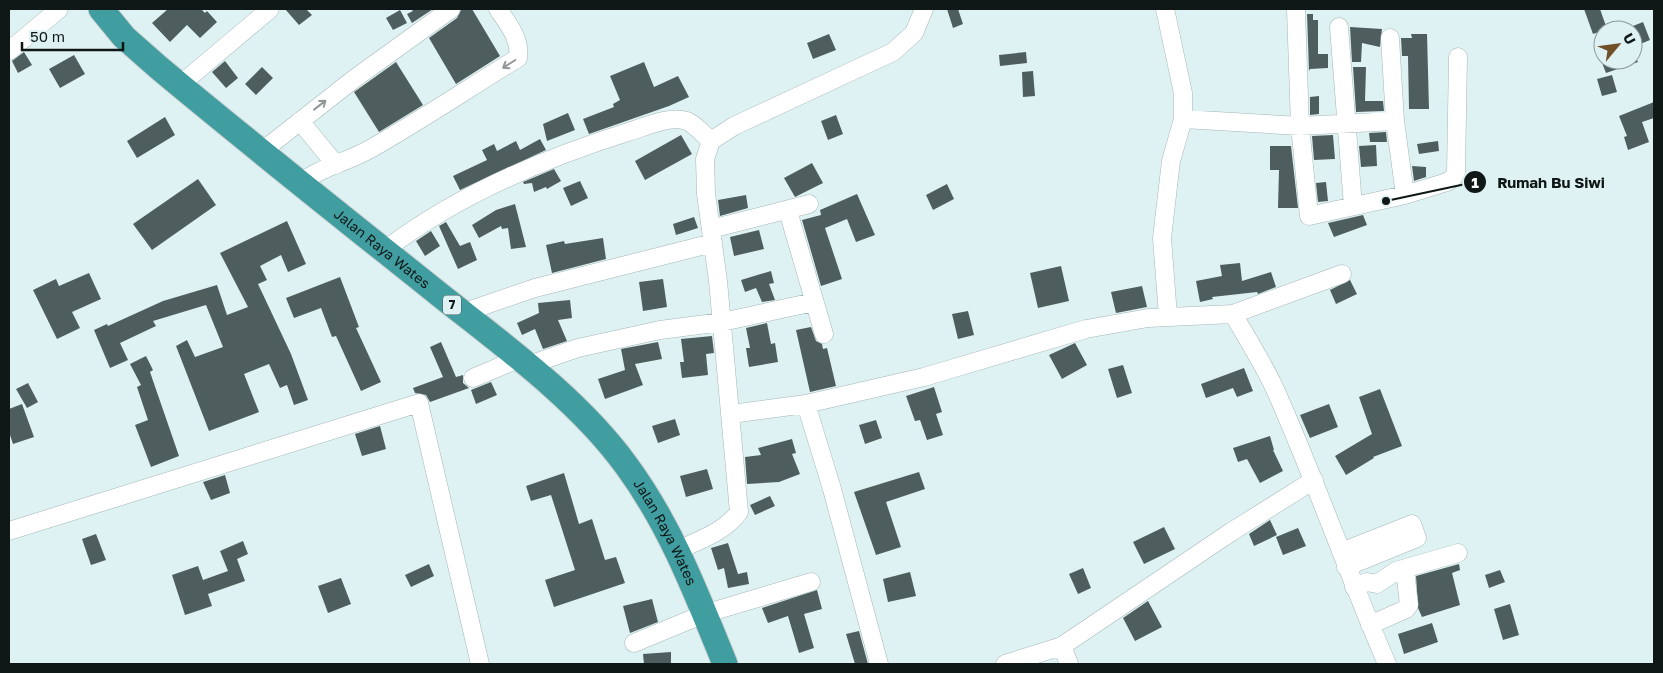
<svg xmlns="http://www.w3.org/2000/svg" width="1663" height="673" viewBox="0 0 1663 673" font-family="'Golos Text',sans-serif">
  <style>
    .building { fill: #4e5e5e }
    .lines { fill: none; stroke-linecap: round; stroke-linejoin: round }
    .minor-casing { stroke: #a4b6b7; stroke-width: 19 }
    .highway-casing { stroke: #cfd1d1; stroke-width: 27 }
    .minor { stroke: #fff; stroke-width: 18 }
    .highway { stroke: #409da0; stroke-width: 25 }
    .oneway { stroke: #939797 }
    .labels { text-anchor: middle; stroke-width: 5; stroke-linejoin: round; paint-order: stroke }
    .shield { fill: #dff2f3; stroke: #4e5959; stroke-width: 1 }
    .shield-label { font-size: 12px; font-weight: bold; fill: #101717 }
    .street-label { font-size: 14px; fill: #101717; stroke: #dff2f3 }
    .leader { fill: none; stroke: #101717; stroke-width: 2 }
    .callout-dot { fill: #101717; stroke: #dff2f3; stroke-width: 2 }
    .mark-label { font-size: 15px; text-anchor: middle; font-weight: bold; fill: #fff }
    .callout-label { font-size: 15px; text-anchor: middle; font-weight: bold; fill: #101717; stroke: #dff2f3; stroke-width: 5; stroke-linejoin: round; paint-order: stroke }
  </style>
  <rect width="100%" height="100%" fill="#dff2f3"/>
  <path class="building" d="M168,9H201L205,13L207,11L217,22L200,38L187,25L170,42L152,23Z
    M285,9H306L312,15L299,25Z
    M411,9H433L412,23L407,14L413,11Z
    M472,9L500,56L456,84L429,38L457,18L461,10Z
    M947,9H958L963,24L953,28Z
    M1584,9H1600L1607,29L1593,34Z
    M400,10L407,23L393,30L386,18Z
    M1307,14H1313V20H1318V54H1328V68L1310,69L1309,71Z
    M1643,22L1650,40L1633,47V26Z
    M1350,27L1382,29L1380,47L1362,43L1361,62H1352Z
    M829,34L836,50L813,59L807,43Z
    M1411,34H1427L1429,109H1409L1408,56H1402L1401,38H1412Z
    M24,52L32,65L18,73L12,61Z
    M1026,52L1027,63L1000,66L999,55Z
    M74,55L85,74L60,88L49,69Z
    M1601,60H1637L1638,62L1606,73Z
    M225,61L238,78L226,88L212,72Z
    M396,62L423,105L379,132L354,92Z
    M644,62L654,87L678,76L689,97L669,106L589,134L583,119L614,107L613,104L620,100L610,76Z
    M262,67L273,78L256,95L245,84Z
    M1353,67H1366L1365,101H1383L1384,111L1356,112Z
    M1033,71L1035,96L1023,97L1022,72Z
    M1612,75L1617,92L1602,96L1597,79Z
    M1319,96V114L1310,115V97Z
    M1654,102V118L1642,122L1649,142L1628,150L1624,137L1627,136L1619,116Z
    M568,113L575,130L547,141L543,124Z
    M836,115L843,134L828,140L821,121Z
    M165,117L175,135L137,158L127,141Z
    M1386,132L1387,142H1370L1369,133Z
    M681,135L692,154L645,180L635,161Z
    M1333,135L1335,159L1314,160L1312,136Z
    M540,139L546,150L460,190L453,176L487,160L482,150L494,144L497,151L516,141L520,150Z
    M1438,141L1439,151L1419,154L1417,144Z
    M1376,145L1377,166L1361,167L1359,146Z
    M1270,146H1291L1298,208H1278L1279,170H1270Z
    M812,163L823,183L795,197L784,178Z
    M1412,166L1426,167V177L1414,181Z
    M554,169L561,181L547,189L546,187L534,192L532,183L524,184L523,182Z
    M198,179L216,205L152,250L133,224Z
    M580,181L588,198L571,206L563,188Z
    M1326,182L1328,201L1318,202L1316,183Z
    M947,184L954,199L933,210L926,195Z
    M857,194L875,235L856,242L847,219L825,228L842,279L821,286L802,220L821,215L820,210Z
    M746,195L748,208L720,216L718,200Z
    M515,204L526,247L511,249L508,228L502,229L501,226L479,238L472,225L496,210Z
    M1363,215L1367,225L1334,237L1328,223Z
    M694,217L698,228L676,235L673,224Z
    M287,221L306,264L288,272L281,255L260,266L267,280L258,284L291,354L308,400L294,405L287,385L280,388L269,364L244,374L259,412L209,431L176,346L187,340L195,357L223,347L206,305L153,321L156,326L120,343L128,360L110,368L94,330L107,324L108,326L163,301L217,285L227,315L248,307L220,253Z
    M446,222L460,246L470,242L477,260L458,269L439,226Z
    M759,230L764,249L734,256L730,237Z
    M431,231L440,246L425,256L416,241Z
    M603,238L606,259L552,273L546,245L564,241L565,244Z
    M1240,263L1242,281L1271,272L1276,287L1258,294L1257,292L1212,297L1213,299L1200,302L1196,281L1222,276L1220,265Z
    M1061,266L1069,301L1038,308L1030,273Z
    M771,271L774,283L769,284L775,300L762,302L756,288L745,292L741,280Z
    M89,273L101,299L72,312L80,328L57,339L33,290L56,279L59,286Z
    M340,277L359,327L356,328L381,382L361,391L336,336L332,337L321,308L294,318L286,298Z
    M663,279L667,307L643,311L639,282Z
    M1350,280L1357,294L1336,304L1330,290Z
    M1142,286L1147,307L1116,313L1111,292Z
    M570,300L572,318L558,320L567,341L543,349L535,329L522,335L517,323L539,313L538,303Z
    M968,311L974,335L958,339L952,314Z
    M767,323L771,344L775,343L778,362L749,367L746,348H750L746,328Z
    M811,327L816,341L822,344L823,349L827,348L836,386L810,392L796,330Z
    M712,336L714,353L706,354L708,375L682,378L680,362H684L681,339Z
    M441,342L456,377L463,375V383L469,388L430,402L426,395L415,393L413,388L443,377L430,347Z
    M658,342L662,359L635,364L643,385L605,399L598,379L625,370L621,349Z
    M1075,343L1087,365L1062,379L1049,355Z
    M146,356L153,370L150,372L179,456L151,467L135,425L148,420L137,387L141,385L130,364Z
    M1123,365L1132,393L1117,398L1108,369Z
    M1244,368L1253,391L1237,397L1233,388L1206,398L1201,384Z
    M491,382L497,395L476,404L471,390Z
    M28,383L38,402L27,408L16,389Z
    M934,387L942,412L936,414L943,435L927,440L920,420L915,421L906,396Z
    M1380,389L1402,446L1373,457L1374,458L1346,475L1335,456L1372,434L1359,397Z
    M22,404L34,437L13,444L9,432V409Z
    M1329,404L1338,427L1310,438L1300,415Z
    M675,419L680,435L658,443L652,426Z
    M876,420L882,438L865,444L859,425Z
    M380,426L386,449L362,456L355,434Z
    M1270,436L1274,450H1273L1283,471L1260,483L1247,459L1238,462L1233,448Z
    M792,439L796,453L792,454L800,474L779,482L747,484L745,457L761,455L758,448Z
    M707,469L713,489L686,497L680,476Z
    M919,472L925,489L886,502L901,547L876,555L854,492Z
    M564,473L579,524L592,519L605,560L616,557L625,583L554,607L545,580L575,570L551,495L531,501L526,486Z
    M225,475L230,493L211,500L203,482Z
    M770,496L775,506L755,515L750,505Z
    M1270,520L1277,535L1254,546L1249,534Z
    M1164,527L1175,549L1144,564L1133,542Z
    M1298,528L1306,546L1283,555L1276,537Z
    M96,534L106,560L91,565L82,539Z
    M243,541L248,554L237,559L245,581L208,594L212,606L185,615L172,575L198,566L203,580L228,571L220,551Z
    M728,543L738,574L747,572L749,584L728,588L724,568L718,570L711,548Z
    M429,564L434,576L411,587L405,575Z
    M1459,564L1460,570L1452,573L1460,605L1422,617L1418,608L1416,576Z
    M1083,568L1091,588L1078,594L1069,574Z
    M1500,570L1505,582L1489,588L1485,575Z
    M910,572L916,596L888,602L883,579Z
    M341,578L351,604L328,613L318,586Z
    M817,590L822,609L804,614L814,648L799,653L788,616L768,623L762,608Z
    M652,599L658,622L630,633L623,606Z
    M1148,601L1162,627L1135,641L1123,618Z
    M1510,604L1519,635L1503,640L1494,609Z
    M1432,623L1438,642L1404,654L1398,634Z
    M859,631L868,664H855L846,634Z
    M671,652V664H644L643,654Z"/>
  <g class="lines">
    <g class="minor-casing">
      <path id="minor" d="M1165,9L1183,93V119L1171,161L1162,238L1168,316
        M1296,10L1300,126L1309,216L1405,195L1447,182L1453,178L1456,172L1458,57
        M1339,27L1353,206
        M1390,38L1395,121L1405,195
        M9,51L59,9
        M180,85L270,9
        M1183,119L1300,126L1395,121
        M300,121L336,165
        M261,152L354,79L451,9
        M300,183C321,167 348,162 372,148C421,120 469,88 518,58C521,39 508,24 498,9
        M788,211L824,334
        M711,229L809,204
        M385,250C457,195 542,159 628,132C645,127 669,115 687,121C696,125 704,135 711,141
        M462,313L535,288L713,243
        M1233,314C1247,338 1262,362 1274,387C1315,478 1347,572 1387,664
        M526,366L578,348L660,330L722,322L814,302
        M473,378L518,359
        M806,404L832,489L879,664
        M731,414L806,404L924,377L1086,329L1148,318L1233,314L1342,274
        M9,531L419,403L480,664
        M678,550C700,540 724,532 739,512L718,281L706,194L705,159L711,141L734,126L893,52L914,33L924,9
        M1341,552L1412,524L1417,538L1346,567
        M1354,587L1367,582L1377,584L1396,571L1458,553
        M1370,625L1406,609L1409,605L1405,569
        M634,643L704,614L811,582
        M1062,646L1069,664
        M1005,664L1062,646L1231,532L1314,480"/>
    </g>
    <g class="highway-casing">
      <g id="highway">
        <path id="s1" d="M101,9L124,37L158,67C250,144 345,219 440,295C503,345 578,399 626,465C671,526 697,595 725,664"/>
      </g>
    </g>
    <use href="#minor" class="minor"/>
    <use href="#highway" class="highway"/>
  </g>
  <defs><path id="oneway-shaft" d="M-6 0H5M1.5-3L5.5 0L1.5 3" fill="none" stroke-width="1.6" stroke-linecap="round" stroke-linejoin="round" transform="scale(1.25)"/></defs>
  <g class="oneway">
    <use href="#oneway-shaft" transform="translate(509 64) rotate(148)"/>
    <use href="#oneway-shaft" transform="translate(320 105) rotate(-38)"/>
  </g>
  <g class="labels">
    <rect class="shield" x="443" y="295.5" width="18" height="19" rx="4"/>
    <g class="shield-label">
      <text x="452" y="309">7</text>
    </g>
    <g class="street-label">
      <text dy="5" stroke="none"><textPath href="#s1" startOffset="370">Jalan Raya Wates</textPath></text>
      <text dy="5" stroke="none"><textPath href="#s1" startOffset="775">Jalan Raya Wates</textPath></text>
    </g>
  </g>
  <path class="leader" d="M1386 201L1475 182"/>
  <g class="callout-dot">
    <circle cx="1386" cy="201" r="5"/>
    <circle cx="1475" cy="182" r="12"/>
  </g>
  <g class="mark-label">
    <text x="1475" y="188">1</text>
  </g>
  <g class="callout-label">
    <text x="1551" y="188">Rumah Bu Siwi</text>
  </g>
  <rect width="1663" height="673" fill="none" stroke="#101717" stroke-width="20"/>
  <g transform="translate(1618 45) rotate(61)"><circle r="24" fill="#dff2f3" stroke="#8c9a9b"/>
  <path d="M0-4L9 19L0 12L-9 19Z" fill="#715027"/>
  <text y="-8" font-size="14" font-weight="bold" text-anchor="middle" fill="#101717">U</text>
  </g>
  <path d="M22 42v8h101v-8" fill="none" stroke="#101717" stroke-width="2.5"/>
  <text x="30" y="42" font-size="15" fill="#101717" stroke="#dff2f3" stroke-width="4" paint-order="stroke">50 m</text>
</svg>
